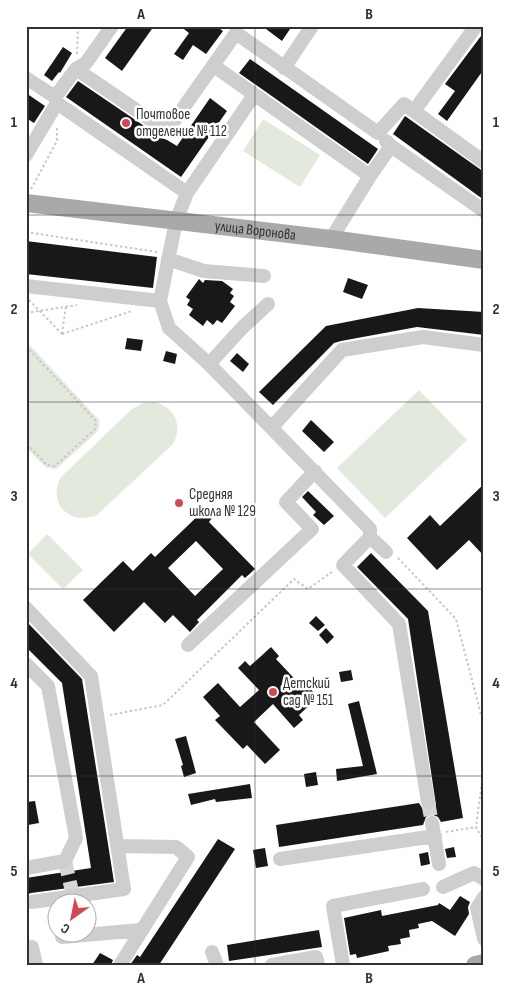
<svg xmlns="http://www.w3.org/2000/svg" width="510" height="991" viewBox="0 0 510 991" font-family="'Sofia Sans Condensed',sans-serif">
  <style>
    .green { fill: #e3e9dd }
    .building { fill: #181818; fill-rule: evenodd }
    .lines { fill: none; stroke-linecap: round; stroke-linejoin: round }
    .minor-tunnel { stroke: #d6d6d6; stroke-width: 14; stroke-dasharray: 14 7; stroke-linecap: butt }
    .path { stroke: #c8c8c8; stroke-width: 2; stroke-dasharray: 2.5 2.5; stroke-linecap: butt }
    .minor { stroke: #cecece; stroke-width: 14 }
    .major { stroke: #a9a9a9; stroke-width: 18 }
    .grid { fill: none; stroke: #313131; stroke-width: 1; stroke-opacity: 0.55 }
    .poi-dot { fill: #d24852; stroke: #fff; stroke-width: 2 }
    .labels { text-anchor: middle; stroke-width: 5; stroke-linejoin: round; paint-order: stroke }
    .poi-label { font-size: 15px; fill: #313131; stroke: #fff; text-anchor: start }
    .street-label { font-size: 15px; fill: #313131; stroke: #fff }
    .neatline { fill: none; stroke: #313131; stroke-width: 2 }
    .grid-label { font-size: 16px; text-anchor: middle; font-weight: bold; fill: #313131 }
  </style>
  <rect width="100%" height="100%" fill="#fff"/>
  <path class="green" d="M263,119L320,155L300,187L243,151Z
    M26,341L99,420V429L96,433L56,469L47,468L26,448Z
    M419,390L467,440L385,518L337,468Z
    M155,402C175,407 183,426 173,444L97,515C69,526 47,503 61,477L132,409L143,403Z
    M47,534L83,570L63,589L28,554Z"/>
  <path class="building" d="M128,26H154L122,71L105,58Z
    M180,26H216L223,31L206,54L193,45L183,60L174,54L189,33Z
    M262,26H292L282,41Z
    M484,32V69L447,121L438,114L455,91L445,84Z
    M63,47L72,53L60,73L59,72L52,81L44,75Z
    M250,59L378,149L368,164L239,73Z
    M78,81L162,138L167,140L177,146L210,98L227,111L181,177L66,97Z
    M26,93L45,106L34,123L26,118Z
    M405,116L484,172V200L393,134Z
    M26,241L157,257L153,288L26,274Z
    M348,278L368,285L362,299L343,292Z
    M199,279L203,283L205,280L222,281L233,289L230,293L234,296L230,302L235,306L222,323L217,320L213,325L207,320L203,326L189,315L193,309L187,305L190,300L186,297Z
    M418,308L484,312V335L417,327L341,341L334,343L273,405L259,392L326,326Z
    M127,338L143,340L141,351L125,349Z
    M166,351L177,354L175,364L163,361Z
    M237,353L249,364L243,372L230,361Z
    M311,420L334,442L324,452L302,431Z
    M484,484V556L469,540L437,570L407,538L430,515L440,526Z
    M308,491L334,516L324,525L313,515L316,512L302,497Z
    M204,510L212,518L209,522L255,569L245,578L242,575L197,620L199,622L190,632L173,615L165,623L144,602L114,632L83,600L123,561L133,571L151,553L155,557ZM196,541L223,569L195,596L168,568Z
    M371,553L428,611L463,818L441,822L438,817L431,814L426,817L423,825L279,847L276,825L419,803L422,808L429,811L433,809L436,805L408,619L357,567Z
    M316,616L325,625L318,631L309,623Z
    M26,621L82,679L114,882L31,893L26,895V878L91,868L62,683L26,647Z
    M326,628L334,637L327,644L319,635Z
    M271,647L279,656L276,659L305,690L308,686L318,697L299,715L303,720L294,728L273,704L254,722L280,750L265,764L247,745L243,749L215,720L220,716L203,697L218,683L240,707L259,690L238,668L245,661L250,666Z
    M351,670L353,680L341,682L339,672Z
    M359,701L377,774L337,781L336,769L363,766L348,704Z
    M186,736L196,773L184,777L181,766L183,765L175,739Z
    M316,772L318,785L306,787L304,774Z
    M250,784L252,798L216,802L215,799L191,805L188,794Z
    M35,801L39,823L28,825L26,802Z
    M218,839L235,849L159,965H130L137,955L140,957Z
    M454,847L456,857L447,858L445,849Z
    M265,848L268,866L256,868L253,850Z
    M428,852L430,864L421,866L419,854Z
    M460,896L470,902L468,907L469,914L455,936L432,921L418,924L419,928L409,930L410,937L400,939L401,944L388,946L389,951L357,958L356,954L350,955L344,918L381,910L382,916L438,905L439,903L450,910Z
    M319,930L322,947L229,961L227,945Z
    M100,953L113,960L111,965H92Z"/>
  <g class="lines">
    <path class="minor-tunnel" d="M428,802L432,823
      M65,861L73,896"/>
    <path class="path" d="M77,54L78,26
      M31,189L57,141V128
      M26,229L27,218
      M26,232L157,252
      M29,300L62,334
      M26,313L77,305
      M62,334L132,311
      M62,334L66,306
      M26,346L96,421L95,429L55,466L47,465L26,443
      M398,558L456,619L484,726
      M110,715L163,705L294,579L308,589L332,572
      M484,767L476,827L484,841
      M446,832L476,827"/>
    <path class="minor" d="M214,66L370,176L331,239
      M284,68L312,26
      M76,69L86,63L112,26
      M26,78L55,97L76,69L167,131L236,33L378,133L404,104L484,162
      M57,103L187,193L254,95
      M414,111L476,26
      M391,146L484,211
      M26,155L57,103L55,97
      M370,176L391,146L386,141
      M187,193L176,221L160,301L169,328L209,364L370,529V537L343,565L399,624L428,802
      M168,259L204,271L264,276
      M26,286L160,301
      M209,364L242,328L268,304
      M272,427L342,350L423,337L484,345
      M370,537L386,552
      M26,608L91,676L124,889L32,902
      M188,645L312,529L286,502L315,471
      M26,664L48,686L76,838L65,861L26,868
      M432,823L439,864
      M118,846L176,847L188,857L120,965
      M280,859L435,836
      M443,887L474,873L484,879
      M484,897L477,908L484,939
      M62,937L141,930
      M26,949L32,947L36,965
      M212,952L217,965
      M272,965L316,957L318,965
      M343,965L333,906L423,889"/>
    <g class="major">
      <path id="s1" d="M26,203L331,239L484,260"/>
      <path d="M475,965L484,963"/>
    </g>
  </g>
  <path class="grid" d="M255,26V965M26,215H484M26,402H484M26,589H484M26,776H484"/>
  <g class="poi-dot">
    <circle cx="126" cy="123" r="5"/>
    <circle cx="179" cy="503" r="5"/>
    <circle cx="273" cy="692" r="5"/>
  </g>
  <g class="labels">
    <g class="poi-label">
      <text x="136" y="119">Почтовое<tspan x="136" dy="17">отделение № 112</tspan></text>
      <text x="189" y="499">Средняя<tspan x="189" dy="17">школа № 129</tspan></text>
      <text x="283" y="688">Детский<tspan x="283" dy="17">сад № 151</tspan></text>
    </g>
    <g class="street-label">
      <text dy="5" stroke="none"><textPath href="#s1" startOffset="231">улица Воронова</textPath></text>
    </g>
  </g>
  <rect width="510" height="991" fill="none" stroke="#ffffff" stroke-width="55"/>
  <g transform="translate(72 918) rotate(213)"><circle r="24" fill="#ffffff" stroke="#adadad"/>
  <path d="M0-4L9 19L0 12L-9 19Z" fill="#d24852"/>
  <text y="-8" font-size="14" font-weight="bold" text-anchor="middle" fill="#313131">С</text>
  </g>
  <rect x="28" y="28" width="454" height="936" class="neatline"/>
  <g class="grid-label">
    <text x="141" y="19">A</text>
    <text x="369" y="19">B</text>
    <text x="14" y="127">1</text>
    <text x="496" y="127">1</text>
    <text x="14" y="314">2</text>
    <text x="496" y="314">2</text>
    <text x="14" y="501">3</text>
    <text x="496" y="501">3</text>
    <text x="14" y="688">4</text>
    <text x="496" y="688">4</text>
    <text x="14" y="876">5</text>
    <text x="496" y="876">5</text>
    <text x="141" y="983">A</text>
    <text x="369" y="983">B</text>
  </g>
</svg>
